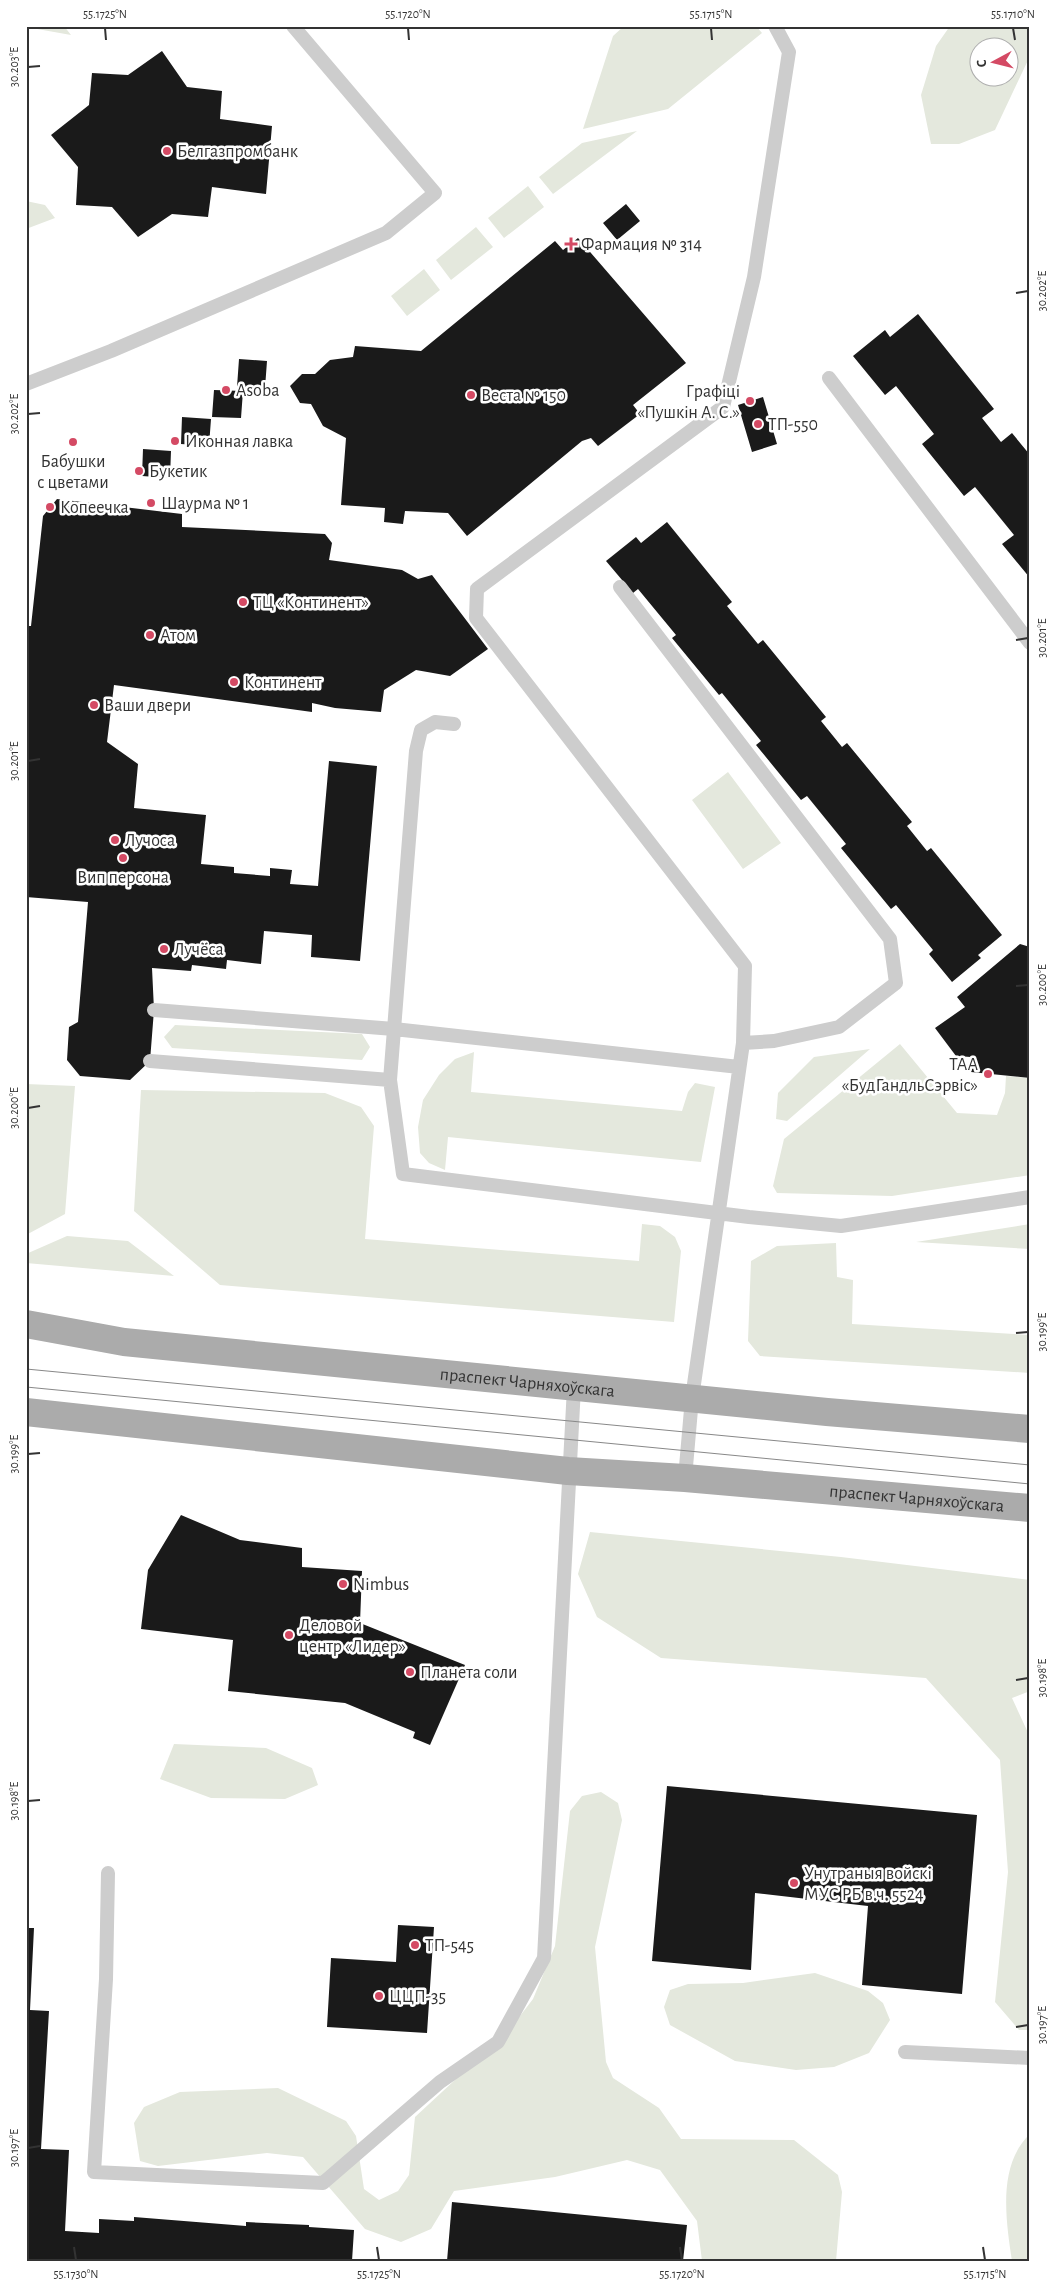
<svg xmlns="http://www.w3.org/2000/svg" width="1056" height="2287" viewBox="0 0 1056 2287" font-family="'Alegreya Sans',sans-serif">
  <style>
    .green { fill: #e4e8dd; fill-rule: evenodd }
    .building { fill: #1a1a1a }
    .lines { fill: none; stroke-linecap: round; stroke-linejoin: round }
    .service { stroke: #cdcdcd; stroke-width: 14 }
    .primary { stroke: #ababab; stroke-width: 28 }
    .tram { stroke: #888; stroke-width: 1 }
    .ticks { fill: none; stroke: #333; stroke-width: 2 }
    .poi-dot { fill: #d44a64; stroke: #fff; stroke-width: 2 }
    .labels { text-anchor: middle; stroke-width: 5; stroke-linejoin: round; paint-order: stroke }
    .poi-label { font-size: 18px; fill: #333; stroke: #fff; text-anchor: start }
    .street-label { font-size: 18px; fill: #333; stroke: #fff }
    .neatline { fill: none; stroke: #333; stroke-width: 2 }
    .ticks-label { font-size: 12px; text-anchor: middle; fill: #333 }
  </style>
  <rect width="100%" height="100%" fill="#fff"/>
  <path class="green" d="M26,26H64L71,35L26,27Z
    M624,26H756L762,33L668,109L583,129L613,36Z
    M950,26H1030V56L995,130L959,144H931L921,95L936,46ZM978,48H1008V78H978Z
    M637,131L553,194L539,177L582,143Z
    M528,186L544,207L504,238L488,218Z
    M26,201L45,205L55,218L26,229Z
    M476,227L493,247L451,280L436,260Z
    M424,269L440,290L407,316L391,296Z
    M728,772L781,843L743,869L692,800Z
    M175,1025L362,1034L370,1047L362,1060L172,1048L164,1037Z
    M900,1044L957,1113L997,1115L1005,1093L1006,1076L1030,1078V1175L892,1196L777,1193L773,1186L784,1139Z
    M870,1049L787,1121L776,1119L778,1093L814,1057Z
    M474,1052L471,1092L682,1111L688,1092L695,1083L715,1087L701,1162L448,1137L445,1170L429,1163L420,1153L418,1127L423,1100L439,1075L455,1059Z
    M26,1084L75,1086L65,1214L26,1235Z
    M141,1090L325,1093L361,1107L374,1126L365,1239L639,1261L642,1224L660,1226L675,1237L681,1251L674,1322L220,1285L134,1211Z
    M1030,1224V1249L916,1242Z
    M67,1236L128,1241L174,1276L26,1263V1254Z
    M836,1243L837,1277L853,1280L852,1324L1030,1335V1373L760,1356L748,1341L751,1261L777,1246Z
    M590,1532L841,1557L1030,1580V1691L1012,1698L1030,1737V2030H1019L995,2002L1008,1872L1000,1760L926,1678L661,1658L597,1617L578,1574Z
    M174,1744L266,1748L312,1768L318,1785L285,1799L211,1798L160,1779Z
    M601,1792L618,1803L622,1820L595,1947L606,2062L613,2078L659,2108L681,2139L794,2140L838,2175L842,2192L836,2261H702L697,2221L660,2170L627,2160L555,2177L454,2191L431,2229L401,2242L365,2229L303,2157L267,2153L158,2166L140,2161L134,2123L144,2107L180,2092L278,2088L346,2121L356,2136L364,2189L379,2200L398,2191L409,2175L415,2117L510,2029L533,1999L555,1946L570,1811L582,1796Z
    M815,1973L868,1991L883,2003L890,2020L869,2053L834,2067L796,2070L735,2061L670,2025L664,2007L670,1990L688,1984L743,1983Z
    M1030,2134V2261H1012C1006,2221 997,2165 1030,2134Z"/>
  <path class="building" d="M162,51L187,87L222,91L220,119L272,126L266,194L212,187L208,217L172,214L138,237L112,207L76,205L78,167L51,135L89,105L92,73L128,75Z
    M626,204L640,221L617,240L603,223Z
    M578,238L686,363L633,405L640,414L598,446L591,438L582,441L467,536L448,513L405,511L403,524L384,522L385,508L341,505L346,438L323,426L311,404L300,403L290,386L302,374H315L330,360L353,357L355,346L421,351L555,241L563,250Z
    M918,314L994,409L982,418L1001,442L1012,433L1030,455V578L1002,544L1014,535L975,487L964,496L922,444L934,434L896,386L885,395L853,356L885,330L890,337Z
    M239,359L267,361L265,388L237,387Z
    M214,390L243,391L241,418L212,417Z
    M763,397L777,444L752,452L738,405Z
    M182,417L211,419L209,446L181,444Z
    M143,449L171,451L170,478L142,476Z
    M57,499L182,514V527L325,534L332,543L329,560L402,570L418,579L432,575L488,649L450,676L416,670L384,690L381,712L335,708L312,703V712L114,685L107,742L138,764L134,808L206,815L201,864L234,867V873L270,876V868L292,870L290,884L318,886L329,761L377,766L360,961L311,957L312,935L264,931L261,964L227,960L226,969L192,965L191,971L152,968L154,1010L150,1061L130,1080L80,1076L67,1060L69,1027L78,1022L88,902L26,897V626H31L43,516Z
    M667,522L732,602L727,606L758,644L763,640L826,717L821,721L842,747L847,743L912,822L907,826L927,851L931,848L1002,935L978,955L981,958L952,982L929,954L933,950L896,905L891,909L841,848L846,844L807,796L801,800L756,745L761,741L722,693L719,695L672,638L676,635L638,589L633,593L606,561L636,537L641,543Z
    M1020,944L1030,947V1078L971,1072V1057L956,1056L935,1028L965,1007L957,997Z
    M181,1515L240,1540L302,1548V1567L362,1571L360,1623L465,1665L430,1745L413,1738L415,1732L345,1703L228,1691L233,1640L141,1629L148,1570Z
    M667,1786L977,1815L962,1994L862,1985L868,1906L755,1893L751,1970L652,1961Z
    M398,1925L434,1927L427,2033L327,2027L331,1958L396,1962Z
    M26,1928H34L30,2010L49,2011L41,2149L69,2150L65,2231L99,2233V2219L134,2221V2217L246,2226V2222L309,2225V2227L354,2230L352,2261H26Z
    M452,2202L687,2225L683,2261H447Z"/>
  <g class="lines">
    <path class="service" d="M829,378L1030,643
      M26,384L111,351L386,233L435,193L293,26
      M620,587L890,939L896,983L839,1027L774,1041L743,1043
      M454,724L435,722L421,730L416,751L390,1080L403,1174L749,1217L841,1226L1030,1197
      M154,1010L394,1029L739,1067
      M150,1061L390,1080
      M685,1478L692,1398L743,1043L745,966L476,618L477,589L723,407L754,277L789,52L775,26
      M108,1873L106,1979L94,2172L323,2183L440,2082L498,2042L544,1958L574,1387
      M905,2052L1030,2058"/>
    <g class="primary">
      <path id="s1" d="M26,1324L124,1342L827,1412L1030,1429"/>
      <path id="s2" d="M26,1412L568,1471L685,1478L1030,1508"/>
    </g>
    <path class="tram" d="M26,1369L1030,1465
      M26,1387L1030,1484"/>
  </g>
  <path class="ticks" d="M105,28L106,40M408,28L409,40M711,28L712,40M1013,28L1015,40M28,67L40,66M1016,293L1028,291M28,414L40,413M1016,640L1028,638M28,761L40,759M1016,986L1028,985M28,1108L40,1106M1016,1333L1028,1332M28,1454L40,1453M1016,1680L1028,1678M28,1801L40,1800M1016,2027L1028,2025M28,2148L40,2146M74,2247L76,2260M377,2247L379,2260M680,2247L682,2260M983,2247L985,2260"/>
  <g class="poi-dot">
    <circle cx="167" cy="151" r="5"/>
    <path d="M568.5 236.5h5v5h5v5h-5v5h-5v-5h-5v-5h5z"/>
    <circle cx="226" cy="390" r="5"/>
    <circle cx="471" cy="395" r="5"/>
    <circle cx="750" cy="401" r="5"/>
    <circle cx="758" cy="424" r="5"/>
    <circle cx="175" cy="441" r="5"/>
    <circle cx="73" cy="442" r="5"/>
    <circle cx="139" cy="471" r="5"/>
    <circle cx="151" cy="503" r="5"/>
    <circle cx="50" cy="507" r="5"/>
    <circle cx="243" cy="602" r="5"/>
    <circle cx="150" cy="635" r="5"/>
    <circle cx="234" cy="682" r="5"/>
    <circle cx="94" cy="705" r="5"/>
    <circle cx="115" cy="840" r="5"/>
    <circle cx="123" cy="858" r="5"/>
    <circle cx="164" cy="949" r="5"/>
    <circle cx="988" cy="1074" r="5"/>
    <circle cx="343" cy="1584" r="5"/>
    <circle cx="289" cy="1635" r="5"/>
    <circle cx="410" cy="1672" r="5"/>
    <circle cx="794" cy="1883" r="5"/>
    <circle cx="415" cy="1945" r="5"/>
    <circle cx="379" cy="1996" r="5"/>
  </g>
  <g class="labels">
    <g class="poi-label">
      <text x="177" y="157">Белгазпромбанк</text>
      <text x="581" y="250">Фармация № 314</text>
      <text x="236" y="396">Asoba</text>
      <text x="740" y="397" text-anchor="end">Графіці<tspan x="740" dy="21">«Пушкін А. С.»</tspan></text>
      <text x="481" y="401">Веста № 150</text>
      <text x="768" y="430">ТП-550</text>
      <text x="185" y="447">Иконная лавка</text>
      <text x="73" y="467" text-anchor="middle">Бабушки<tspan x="73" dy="21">с цветами</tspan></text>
      <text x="149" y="477">Букетик</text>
      <text x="161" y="509">Шаурма № 1</text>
      <text x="60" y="513">Копеечка</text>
      <text x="253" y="608">ТЦ «Континент»</text>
      <text x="160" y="641">Атом</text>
      <text x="244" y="688">Континент</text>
      <text x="104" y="711">Ваши двери</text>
      <text x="125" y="846">Лучоса</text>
      <text x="123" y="883" text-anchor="middle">Вип персона</text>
      <text x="174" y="955">Лучёса</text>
      <text x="978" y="1070" text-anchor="end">ТАА<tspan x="978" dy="21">«БудГандльСэрвіс»</tspan></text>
      <text x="353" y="1590">Nimbus</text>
      <text x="299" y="1631">Деловой<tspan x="299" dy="21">центр «Лидер»</tspan></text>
      <text x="420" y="1678">Планета соли</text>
      <text x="804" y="1879">Унутраныя войскі<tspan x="804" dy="21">МУС РБ в.ч. 5524</tspan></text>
      <text x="425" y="1951">ТП-545</text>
      <text x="389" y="2002">ЦЦП-35</text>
    </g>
    <g class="street-label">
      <text dy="6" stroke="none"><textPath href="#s1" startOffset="505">праспект Чарняхоўскага</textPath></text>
      <text dy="6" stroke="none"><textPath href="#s2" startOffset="895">праспект Чарняхоўскага</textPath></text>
    </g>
  </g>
  <rect width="1056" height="2287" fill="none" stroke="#ffffff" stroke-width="55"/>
  <g transform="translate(994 62) rotate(263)"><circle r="24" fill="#ffffff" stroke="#adadad"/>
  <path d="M0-4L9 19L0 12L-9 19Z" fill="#d44a64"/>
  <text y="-8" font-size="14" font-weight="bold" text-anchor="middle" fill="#333333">С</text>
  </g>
  <rect x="28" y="28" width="1000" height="2232" class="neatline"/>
  <g class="ticks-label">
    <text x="105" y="18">55.1725°N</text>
    <text x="408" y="18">55.1720°N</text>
    <text x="711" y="18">55.1715°N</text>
    <text x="1013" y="18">55.1710°N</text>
    <text transform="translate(14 67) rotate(-90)" y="4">30.203°E</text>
    <text transform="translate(1042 291) rotate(-90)" y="4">30.202°E</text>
    <text transform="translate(14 414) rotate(-90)" y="4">30.202°E</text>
    <text transform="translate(1042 638) rotate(-90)" y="4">30.201°E</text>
    <text transform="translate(14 761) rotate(-90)" y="4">30.201°E</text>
    <text transform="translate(1042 985) rotate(-90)" y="4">30.200°E</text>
    <text transform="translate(14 1108) rotate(-90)" y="4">30.200°E</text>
    <text transform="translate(1042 1332) rotate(-90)" y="4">30.199°E</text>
    <text transform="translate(14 1454) rotate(-90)" y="4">30.199°E</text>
    <text transform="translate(1042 1678) rotate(-90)" y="4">30.198°E</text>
    <text transform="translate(14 1801) rotate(-90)" y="4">30.198°E</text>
    <text transform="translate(1042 2025) rotate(-90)" y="4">30.197°E</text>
    <text transform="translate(14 2148) rotate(-90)" y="4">30.197°E</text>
    <text x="76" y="2278">55.1730°N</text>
    <text x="379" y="2278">55.1725°N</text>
    <text x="682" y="2278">55.1720°N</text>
    <text x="985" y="2278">55.1715°N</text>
  </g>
</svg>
